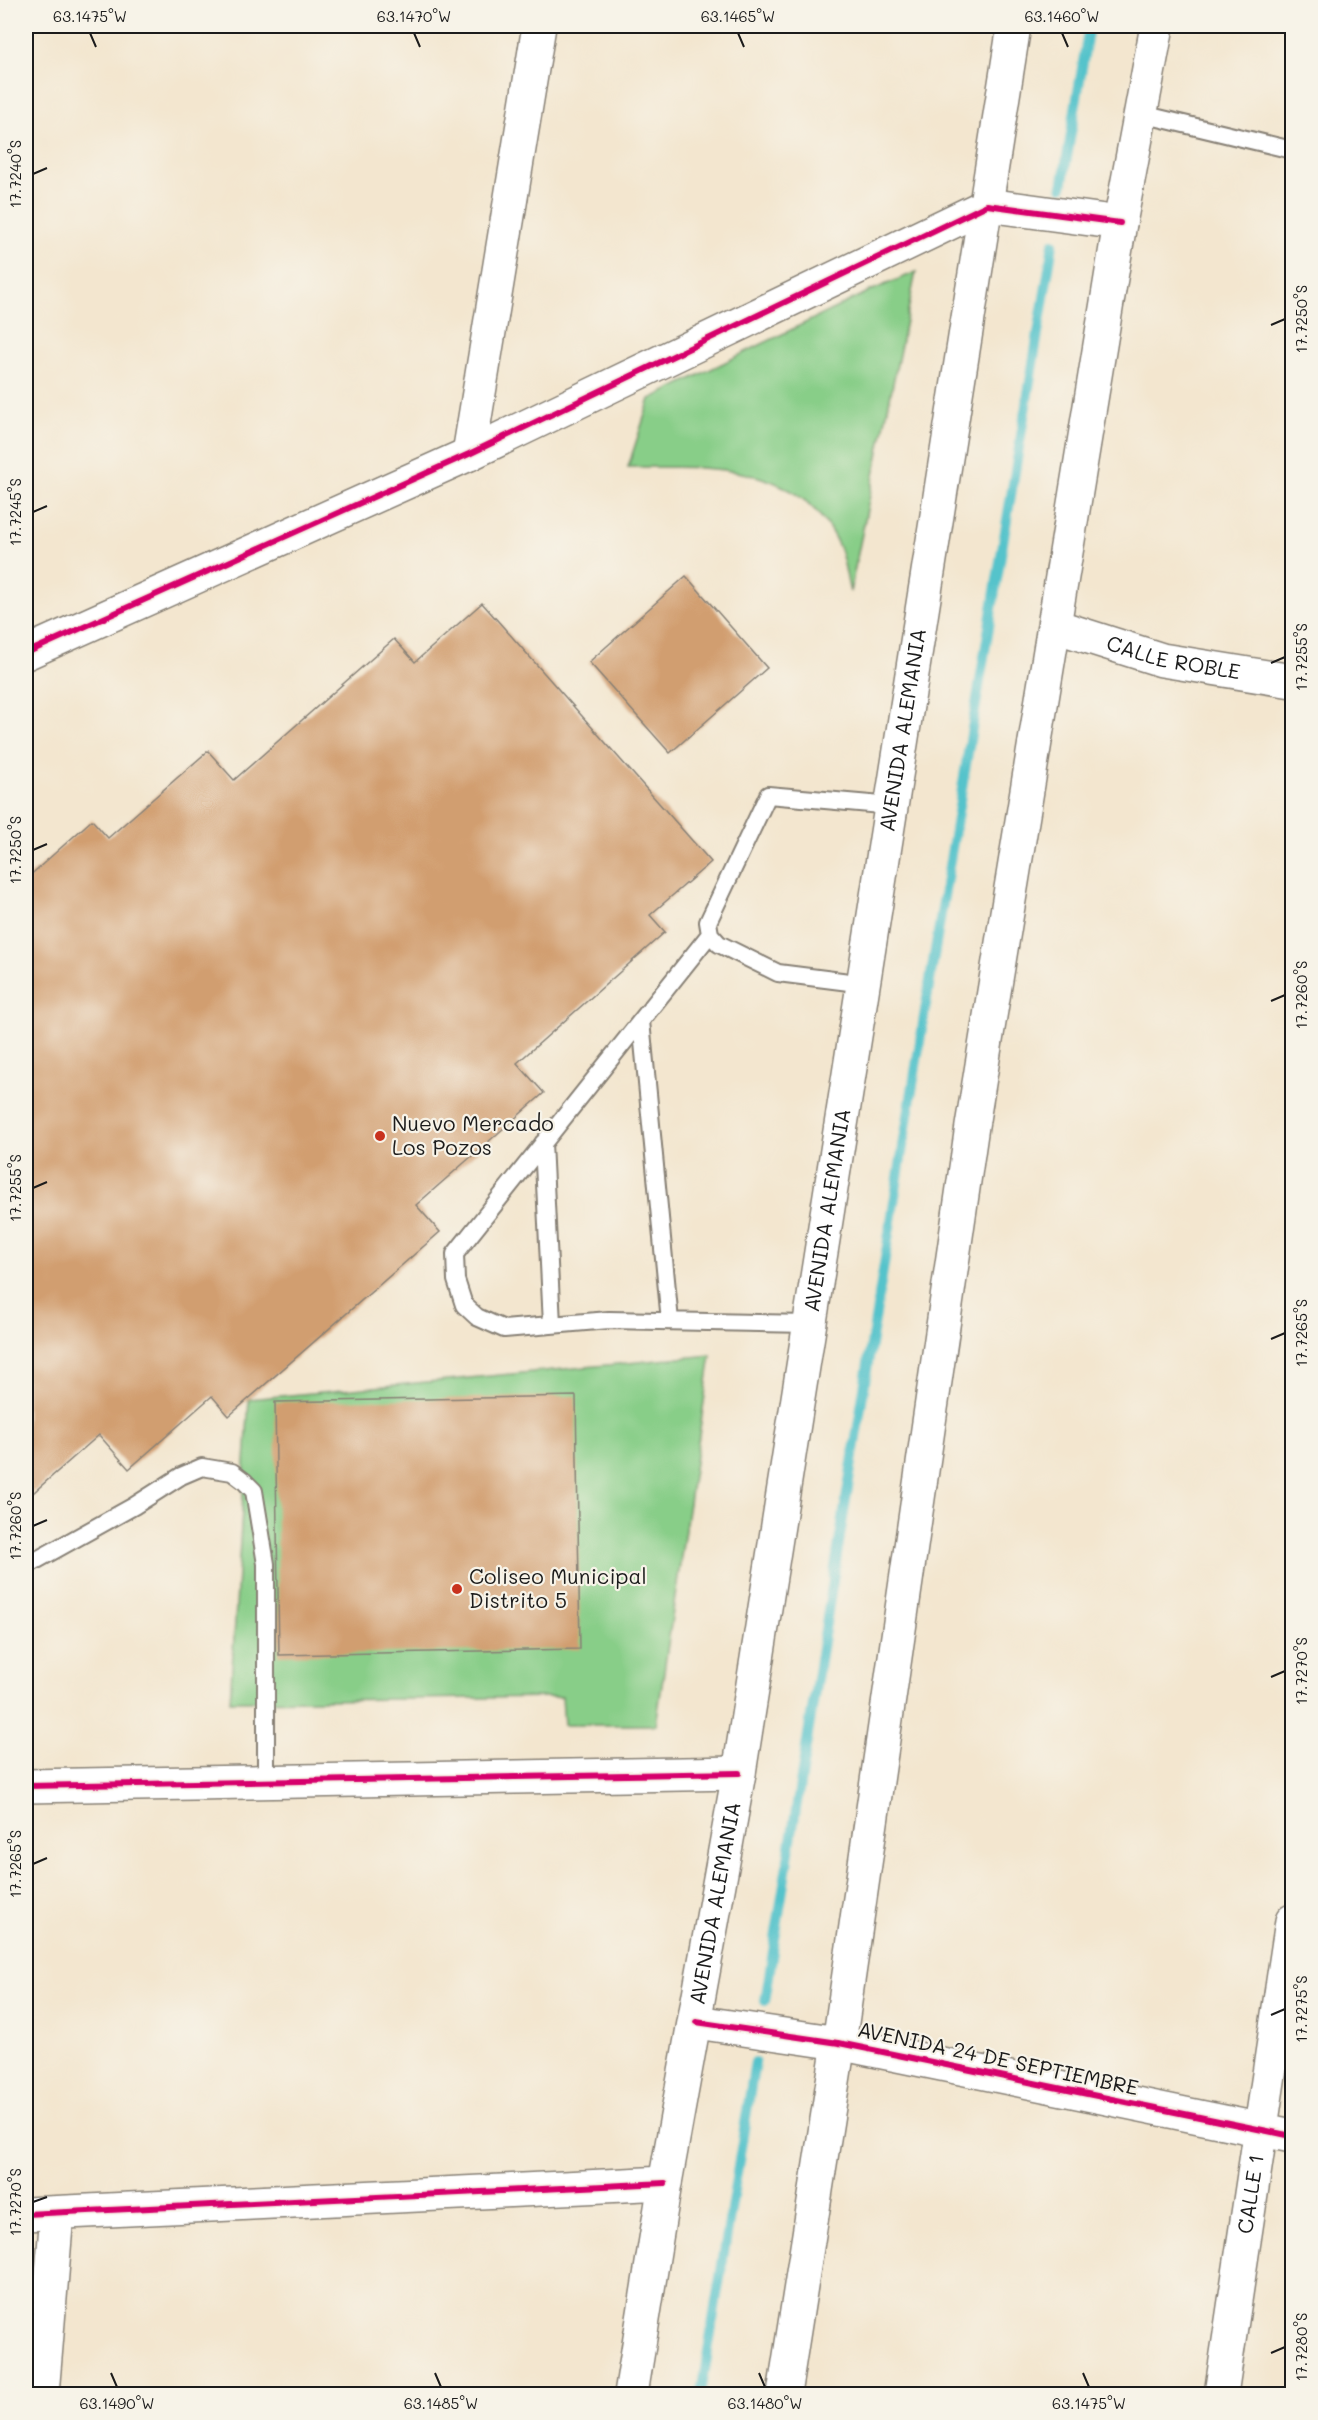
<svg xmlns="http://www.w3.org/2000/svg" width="1318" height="2420" viewBox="0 0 1318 2420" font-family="Mali,sans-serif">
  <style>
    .green { fill: #88ce88; stroke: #527552; stroke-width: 1.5 }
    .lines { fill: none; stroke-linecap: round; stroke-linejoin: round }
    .stream { stroke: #55c3cb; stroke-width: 10 }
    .building { fill: #d19e70 }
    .lane-casing { stroke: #888176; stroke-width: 20 }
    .street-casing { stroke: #888176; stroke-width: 36 }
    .secondary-casing { stroke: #888176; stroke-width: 36 }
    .lane { stroke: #fff; stroke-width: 16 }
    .street { stroke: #fff; stroke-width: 33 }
    .secondary { stroke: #fff; stroke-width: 33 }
    .cycleway-casing { stroke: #f7f3e8; stroke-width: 10 }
    .cycleway { stroke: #d6006c; stroke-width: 6 }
    .ticks { fill: none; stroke: #1c1c1c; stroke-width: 2 }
    .poi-dot { fill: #c8321e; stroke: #f7f3e8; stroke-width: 2 }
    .labels { text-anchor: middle; stroke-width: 4.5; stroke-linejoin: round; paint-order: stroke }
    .street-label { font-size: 21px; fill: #1c1c1c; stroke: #f7f3e8 }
    .poi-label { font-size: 21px; fill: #1c1c1c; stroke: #f7f3e8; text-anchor: start }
    .neatline { fill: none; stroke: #1c1c1c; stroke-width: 2 }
    .ticks-label { font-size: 15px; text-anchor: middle; fill: #1c1c1c }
  </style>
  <rect width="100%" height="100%" fill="#f7f3e8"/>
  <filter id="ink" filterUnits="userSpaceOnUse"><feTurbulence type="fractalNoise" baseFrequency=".0167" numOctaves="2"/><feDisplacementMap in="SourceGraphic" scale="12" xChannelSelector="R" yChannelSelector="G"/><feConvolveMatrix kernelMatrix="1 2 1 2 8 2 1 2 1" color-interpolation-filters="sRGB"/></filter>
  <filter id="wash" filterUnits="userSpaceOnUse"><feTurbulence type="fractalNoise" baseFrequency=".008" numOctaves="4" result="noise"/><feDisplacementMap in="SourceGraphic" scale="24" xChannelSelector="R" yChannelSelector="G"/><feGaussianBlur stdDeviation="1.35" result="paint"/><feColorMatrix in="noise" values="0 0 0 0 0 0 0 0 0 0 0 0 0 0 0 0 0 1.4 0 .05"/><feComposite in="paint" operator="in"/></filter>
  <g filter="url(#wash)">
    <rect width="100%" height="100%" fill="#f3e6cf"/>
    <path class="green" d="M916,272L850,592C846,578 845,561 839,547C801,459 708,468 628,467L650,399L870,291Z
      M711,1355L656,1725H564L562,1697L230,1701L249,1399Z"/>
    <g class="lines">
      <path class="stream" d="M1062,187L1089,26
        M765,2001L928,992L1053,244
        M701,2394L755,2062"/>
    </g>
    <g id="blocks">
      <path class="building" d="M686,576L767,668L670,753L589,662Z
        M482,603L711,862L650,915L665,932L517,1063L544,1093L416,1205L440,1232L229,1416L212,1396L129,1469L99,1435L26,1499V879L92,820L108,838L208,751L234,780L394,639L415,662Z
        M576,1396L580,1649L279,1655L275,1402Z"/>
    </g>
  </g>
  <g filter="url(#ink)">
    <use href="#blocks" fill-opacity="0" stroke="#888176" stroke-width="1.5"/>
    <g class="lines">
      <g class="lane-casing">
        <path id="lane" d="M1142,114L1292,150
          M710,934L455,1254L456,1280L464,1305L477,1317L504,1329L609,1320L811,1324
          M865,984L778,973L719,944L710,934L708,922L768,795L893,806
          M641,1021L670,1321
          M543,1143L552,1324
          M26,1566L134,1506L181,1476L202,1467L232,1472L244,1481L254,1491L266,1564V1782"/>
      </g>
      <g class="street-casing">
        <g id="street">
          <path d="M469,454L539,26"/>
          <path id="s1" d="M1055,626L1162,660L1292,681"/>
          <path d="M26,653L469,454L987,205L1120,223"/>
          <path d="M26,1786L739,1773"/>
          <path d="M696,2022L839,2043L1292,2136"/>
          <path d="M26,2214L665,2183"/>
          <path d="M42,2394L57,2214"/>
          <path id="s2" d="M1221,2394L1292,1921"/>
        </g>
      </g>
      <g class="secondary-casing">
        <g id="secondary">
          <path id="s3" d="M631,2394L665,2183L739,1773L1014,26"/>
          <path d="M784,2394L839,2043L972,1126L1120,223L1157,26"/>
        </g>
      </g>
      <use href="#lane" class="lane"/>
      <use href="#street" class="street"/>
      <use href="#secondary" class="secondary"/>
      <g class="cycleway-casing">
        <path id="cycleway" d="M26,653L469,454L987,205L1120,223
          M26,1786L739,1773
          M696,2022L839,2043L1292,2136
          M26,2214L665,2183"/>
      </g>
      <use href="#cycleway" class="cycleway"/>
    </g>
  </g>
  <path class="ticks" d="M90,33L96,47M414,33L420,47M738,33L744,47M1062,33L1068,47M33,174L47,168M1271,325L1285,319M33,512L47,506M1271,663L1285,657M33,850L47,844M1271,1001L1285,995M33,1188L47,1182M1271,1339L1285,1333M33,1526L47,1520M1271,1677L1285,1671M33,1864L47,1858M1271,2015L1285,2009M33,2202L47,2197M1271,2353L1285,2347M111,2373L117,2387M435,2373L441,2387M759,2373L765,2387M1083,2373L1089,2387"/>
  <g class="poi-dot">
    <circle cx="380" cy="1136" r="6"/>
    <circle cx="457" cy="1589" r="6"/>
  </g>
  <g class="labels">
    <g class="street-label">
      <text dy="7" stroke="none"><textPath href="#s1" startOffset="123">CALLE ROBLE</textPath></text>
      <text dy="7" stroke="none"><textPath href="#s3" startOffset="1686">AVENIDA ALEMANIA</textPath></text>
      <text dy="7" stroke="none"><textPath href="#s3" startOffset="1200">AVENIDA ALEMANIA</textPath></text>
      <text dy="7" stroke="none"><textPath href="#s3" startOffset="498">AVENIDA ALEMANIA</textPath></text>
      <text transform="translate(998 2059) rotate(12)" y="7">AVENIDA 24 DE SEPTIEMBRE</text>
      <text dy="7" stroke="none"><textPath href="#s2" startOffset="202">CALLE 1</textPath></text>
    </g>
    <g class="poi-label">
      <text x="392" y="1131">Nuevo Mercado<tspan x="392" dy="24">Los Pozos</tspan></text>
      <text x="469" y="1584">Coliseo Municipal<tspan x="469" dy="24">Distrito 5</tspan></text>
    </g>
  </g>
  <rect width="1318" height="2420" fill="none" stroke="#f7f3e8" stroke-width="66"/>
  <rect x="33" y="33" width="1252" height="2354" class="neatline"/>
  <g class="ticks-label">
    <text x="90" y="22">63.1475°W</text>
    <text x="414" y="22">63.1470°W</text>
    <text x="738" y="22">63.1465°W</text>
    <text x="1062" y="22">63.1460°W</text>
    <text transform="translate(16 174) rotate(-90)" y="5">17.7240°S</text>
    <text transform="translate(1302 319) rotate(-90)" y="5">17.7250°S</text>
    <text transform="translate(16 512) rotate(-90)" y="5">17.7245°S</text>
    <text transform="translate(1302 657) rotate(-90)" y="5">17.7255°S</text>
    <text transform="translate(16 850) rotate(-90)" y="5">17.7250°S</text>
    <text transform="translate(1302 995) rotate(-90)" y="5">17.7260°S</text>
    <text transform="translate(16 1188) rotate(-90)" y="5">17.7255°S</text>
    <text transform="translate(1302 1333) rotate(-90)" y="5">17.7265°S</text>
    <text transform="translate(16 1526) rotate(-90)" y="5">17.7260°S</text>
    <text transform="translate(1302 1671) rotate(-90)" y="5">17.7270°S</text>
    <text transform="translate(16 1864) rotate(-90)" y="5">17.7265°S</text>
    <text transform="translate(1302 2009) rotate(-90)" y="5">17.7275°S</text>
    <text transform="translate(16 2202) rotate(-90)" y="5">17.7270°S</text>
    <text transform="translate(1302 2347) rotate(-90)" y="5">17.7280°S</text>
    <text x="117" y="2409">63.1490°W</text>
    <text x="441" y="2409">63.1485°W</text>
    <text x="765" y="2409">63.1480°W</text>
    <text x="1089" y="2409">63.1475°W</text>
  </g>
</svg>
